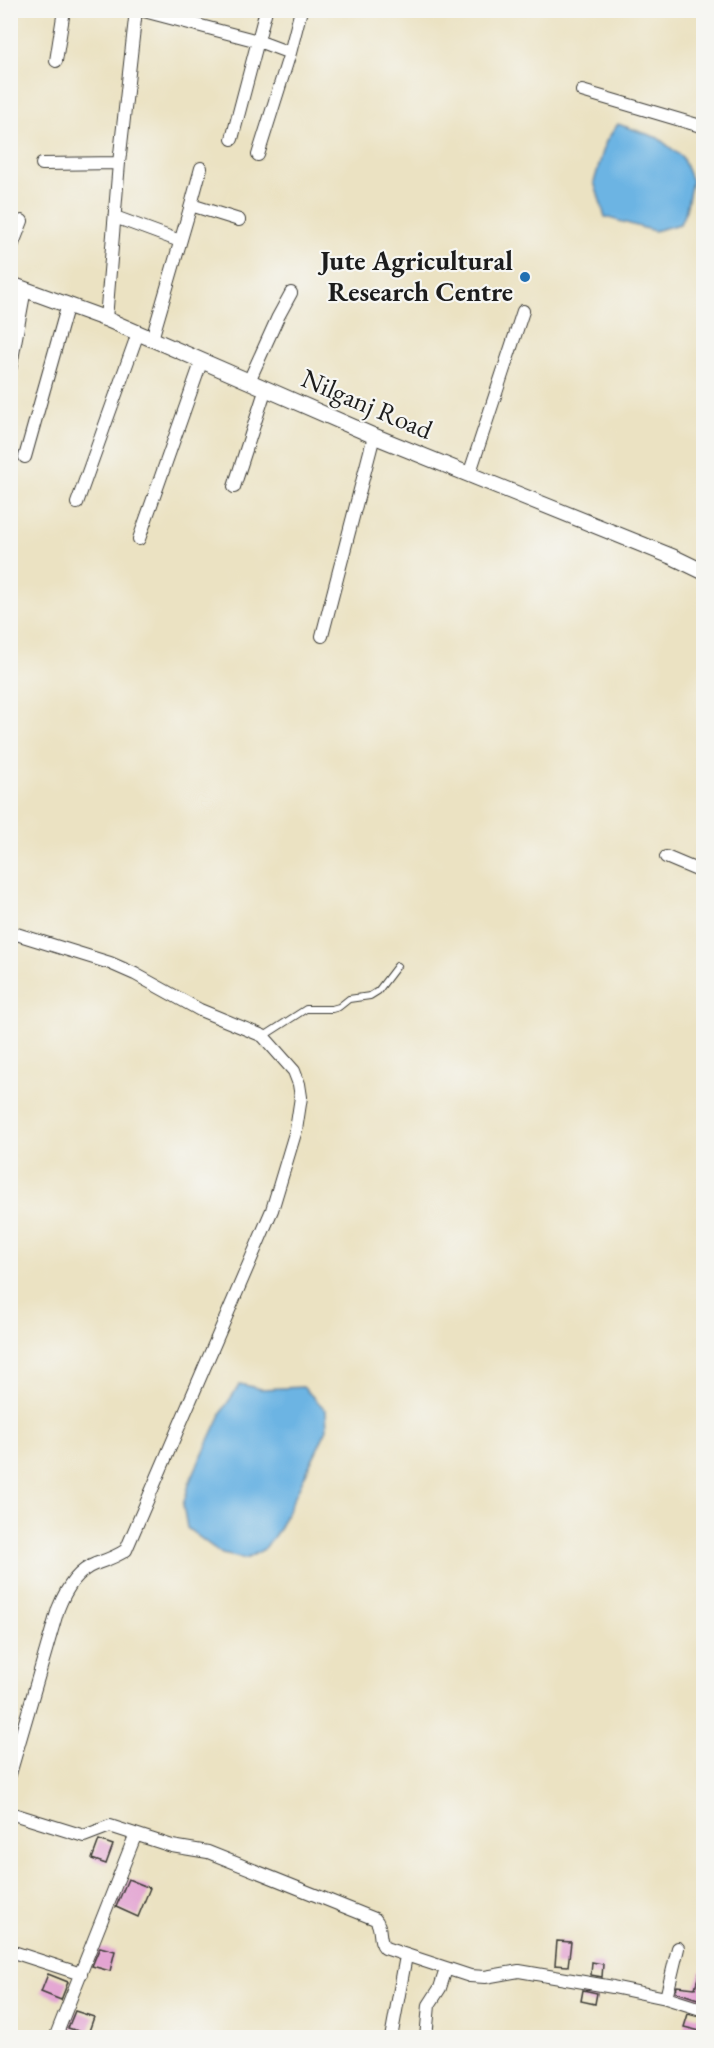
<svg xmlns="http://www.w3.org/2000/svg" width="714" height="2048" viewBox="0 0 714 2048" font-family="'EB Garamond',serif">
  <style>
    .water { fill: #6cb4e3; stroke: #446880; stroke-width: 1.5 }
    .building { fill: #e3a4d2 }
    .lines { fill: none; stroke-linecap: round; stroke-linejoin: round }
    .service-casing { stroke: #3b3a35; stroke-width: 8 }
    .minor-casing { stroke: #3b3a35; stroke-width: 14 }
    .tertiary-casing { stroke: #3b3a35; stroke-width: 17 }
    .service { stroke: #fff; stroke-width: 6 }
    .minor { stroke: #fff; stroke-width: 12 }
    .tertiary { stroke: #fff; stroke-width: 15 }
    .poi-dot { fill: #1f6fb2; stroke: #f6f6f2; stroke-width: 2 }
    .labels { text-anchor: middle; stroke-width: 4.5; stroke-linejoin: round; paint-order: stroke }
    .poi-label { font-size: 27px; font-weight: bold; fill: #1c1c1c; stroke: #f6f6f2; text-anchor: end }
    .street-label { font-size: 27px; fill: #1c1c1c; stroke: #f6f6f2 }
  </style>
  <rect width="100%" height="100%" fill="#f6f6f2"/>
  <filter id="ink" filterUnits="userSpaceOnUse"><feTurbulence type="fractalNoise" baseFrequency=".0167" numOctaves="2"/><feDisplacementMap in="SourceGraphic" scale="12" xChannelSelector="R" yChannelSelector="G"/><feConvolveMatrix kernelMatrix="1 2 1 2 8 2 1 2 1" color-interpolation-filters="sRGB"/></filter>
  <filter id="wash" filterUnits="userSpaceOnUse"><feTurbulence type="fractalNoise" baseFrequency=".008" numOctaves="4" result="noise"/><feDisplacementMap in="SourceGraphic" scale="24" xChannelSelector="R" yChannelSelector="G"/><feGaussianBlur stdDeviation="1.35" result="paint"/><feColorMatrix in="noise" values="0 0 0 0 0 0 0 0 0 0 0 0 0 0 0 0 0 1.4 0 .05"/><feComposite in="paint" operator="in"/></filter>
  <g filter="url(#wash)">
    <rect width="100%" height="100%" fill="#ebe2c2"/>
    <path class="water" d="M618,124L658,138L682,157L692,181L686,210L680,224L654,231L605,217L594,182L606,141Z
      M240,1384L261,1389L303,1387L326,1410L327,1429L279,1529L266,1548L246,1559L222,1554L187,1528L183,1505L190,1481L224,1408Z"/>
    <g id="blocks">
      <path class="building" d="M99,1840L113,1845L106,1864L92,1859Z
        M128,1879L150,1888L138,1917L116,1907Z
        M557,1941L571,1942L568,1966L555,1965Z
        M100,1947L115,1951L110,1971L92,1966Z
        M592,1962L603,1964L602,1977L591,1975Z
        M700,1971H704V2001L676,1992L677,1986L695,1988Z
        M48,1974L68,1982L61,2000L41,1992Z
        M583,1990L597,1993L595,2004L581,2001Z
        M75,2011L94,2017L88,2034L68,2028Z
        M688,2014L704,2018V2032L684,2027Z"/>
    </g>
  </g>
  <g filter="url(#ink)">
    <use href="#blocks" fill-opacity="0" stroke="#3b3a35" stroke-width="1.5"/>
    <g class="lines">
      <g class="service-casing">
        <path id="service" d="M264,1036L306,1009H332L339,1007L349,999L370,996L378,991L397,966"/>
      </g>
      <g class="minor-casing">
        <path id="minor" d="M140,10L258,41L290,53
          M56,61L64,10
          M582,91L704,127
          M232,139L266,10
          M258,155L290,53L301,10
          M42,164L119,163
          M191,205L201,168
          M115,217L180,241
          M10,251L22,221
          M106,319L119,163L136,10
          M152,339L191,205L239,220
          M10,370L25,289
          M249,381L278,317L291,293
          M25,457L68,304
          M469,475L523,311
          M234,487L266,388
          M77,503L138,333
          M139,539L202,360
          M322,636L374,436
          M666,857L704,873
          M10,932L110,963L135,974L200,1010L263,1036L294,1071L299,1084L301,1097L296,1130L272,1210L126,1550C116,1557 106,1560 95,1564C77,1571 65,1591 58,1609L10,1774
          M10,1813L84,1836L110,1826L172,1846L208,1852L375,1919C383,1927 377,1940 385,1948L470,1976L485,1977L519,1971L613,1987L666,1998L704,2010
          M10,1951L81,1974
          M666,1998L678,1948
          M55,2038L135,1836
          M391,2038L406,1956
          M426,2038L429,2005L440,1988L446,1969"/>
      </g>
      <g class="tertiary-casing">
        <path id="tertiary" d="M10,284L106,319L374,436L673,557L704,572"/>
      </g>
      <use href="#service" class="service"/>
      <use href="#minor" class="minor"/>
      <use href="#tertiary" class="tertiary"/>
    </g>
  </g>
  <circle class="poi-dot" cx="525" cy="277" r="6"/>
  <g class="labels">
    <g class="poi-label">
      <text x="513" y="270">Jute Agricultural<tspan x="513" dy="31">Research Centre</tspan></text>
    </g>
    <g class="street-label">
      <text transform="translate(367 404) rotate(23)" y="9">Nilganj Road</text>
    </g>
  </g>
  <rect width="714" height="2048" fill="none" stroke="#f6f6f2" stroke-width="36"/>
</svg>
